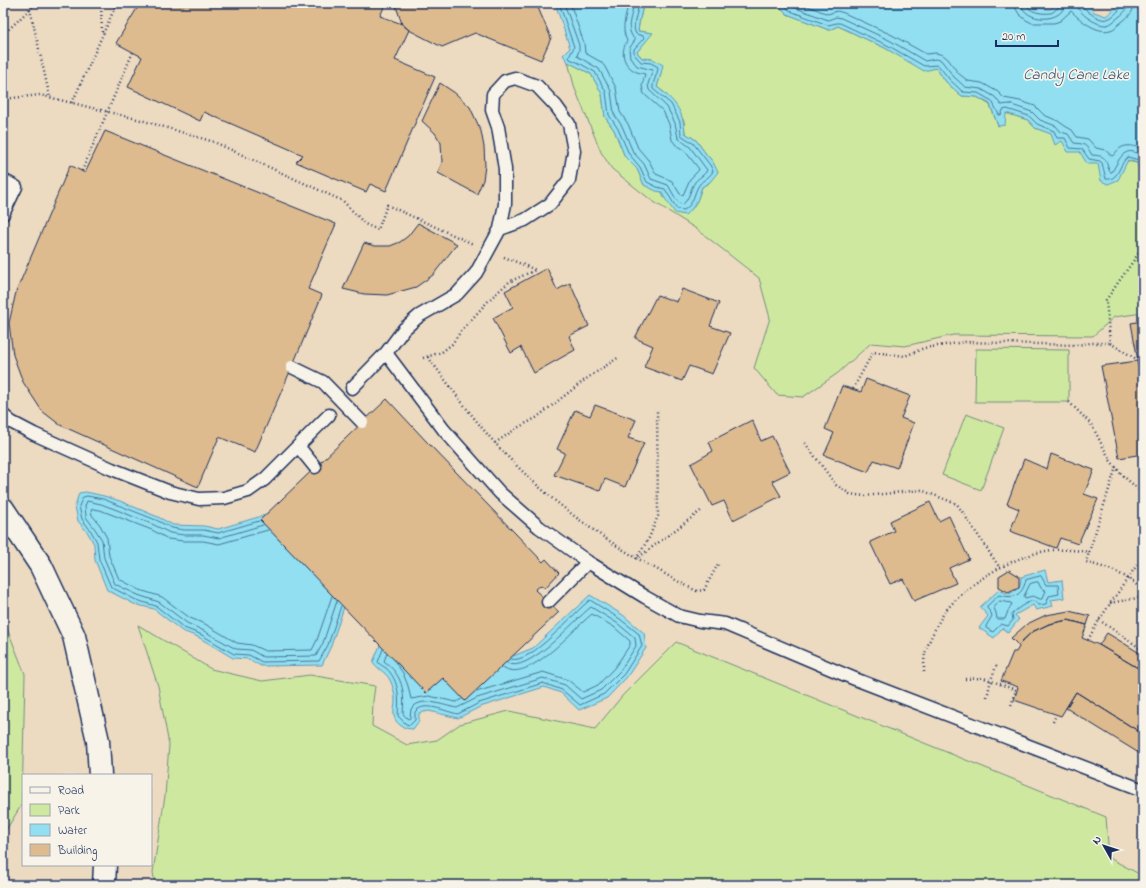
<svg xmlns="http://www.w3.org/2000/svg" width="1146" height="888" viewBox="0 0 1146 888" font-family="'Indie Flower',sans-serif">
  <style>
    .built { fill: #ecdac1; fill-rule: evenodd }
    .green { fill: #cee99f; stroke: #748c7e }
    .water { fill: #91dff0; stroke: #6299b6 }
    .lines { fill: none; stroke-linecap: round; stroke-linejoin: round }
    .shore { stroke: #4a7598; stroke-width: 1 }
    .building { fill: #ddbb8f; stroke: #1b2f5e }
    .lane-casing { stroke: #1b2f5e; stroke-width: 15 }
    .secondary-casing { stroke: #1b2f5e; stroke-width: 25 }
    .path { stroke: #1b2f5e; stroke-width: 2.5; stroke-dasharray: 1 3; stroke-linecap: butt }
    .lane { stroke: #f7f3e8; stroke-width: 12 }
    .secondary { stroke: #f7f3e8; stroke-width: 22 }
    .lane-bridge-casing { stroke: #1b2f5e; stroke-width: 15; stroke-linecap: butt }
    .path-bridge { stroke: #1b2f5e; stroke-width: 2.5; stroke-dasharray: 1 3; stroke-linecap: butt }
    .lane-bridge { stroke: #f7f3e8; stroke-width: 12 }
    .labels { text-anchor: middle; stroke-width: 3.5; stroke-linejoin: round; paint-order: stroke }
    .water-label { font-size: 15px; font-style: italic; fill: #33527b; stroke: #f7f3e8 }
  </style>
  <rect width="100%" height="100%" fill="#f2e8d6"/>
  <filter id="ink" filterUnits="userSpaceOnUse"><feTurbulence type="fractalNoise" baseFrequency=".025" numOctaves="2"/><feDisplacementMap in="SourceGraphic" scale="8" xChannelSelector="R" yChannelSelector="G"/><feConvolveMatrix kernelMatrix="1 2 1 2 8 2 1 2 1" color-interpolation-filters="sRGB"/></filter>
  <g filter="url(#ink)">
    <path class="built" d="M3,3H1143V885H3ZM23,775H151V865H23Z"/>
    <path class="green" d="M643,3H777L787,14L829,30L838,26L885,48L924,70L936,68L947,83L962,96L977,97L990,105L998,126L1005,113L1028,120L1035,128L1052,134L1080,152L1137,163L1140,173L1143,174V313L1114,317L1093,336L953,335L905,346L871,343L838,373L803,397L777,395L754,368L770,318L759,278L698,230L651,200L612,169L601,152L575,89L568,62L591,74L602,94L605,117L614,130L625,157L637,169L644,185L662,192L664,198L691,210L697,201L702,187L710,182L713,162L706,154L696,140L685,133L684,121L665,93L657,87L661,74L653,59L642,58L637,52L652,33L638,31C639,21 642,13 643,3Z
      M976,349L1069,350V402H975Z
      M966,414L1004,428L981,490L942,475Z
      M3,618L25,674L22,804L3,835Z
      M138,625L211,669L262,681L310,675L375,686L373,701L372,726L407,745L437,740L460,724L509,711L595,729L623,695L676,642L1106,817L1109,858L1143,876V885H155L153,872L165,796L169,745L158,686Z"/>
    <path class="water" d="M555,3H643C642,13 639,21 638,31L653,33L637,52L642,58L653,59L663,65L661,74L657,87C675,101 683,110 685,133L696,140L706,154L713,162L718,172L710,182L702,187L697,201L691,210L685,215L675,213L664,197L662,192L656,191L644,185L637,169L625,157L614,130L605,117L602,94L591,74L568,62L563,55L570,48Z
      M777,3H1029L1034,8L1050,9L1058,3H1082L1089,6L1094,12L1106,16L1119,5V3H1143V174L1140,173L1137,163L1128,160L1118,180L1108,184L1101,181L1098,164H1087L1080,152H1068L1062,141L1055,145L1051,134L1035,128L1028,120L1006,113L1005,125L998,126L990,104L977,97L962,96L947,83L936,68L924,71L885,48L838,26L829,30L787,14Z
      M86,492L104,496L120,501L158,517L173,525L204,526L218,529L262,516L290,500L344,607L331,646L322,665L261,666L248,659L233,658L198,637L182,631L154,609L134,604L107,590L95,560L94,544L88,533L78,521L75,506L79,493Z
      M1045,570L1048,582L1062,580L1064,598L1051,600L1053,606L1036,610L1033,605L1015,615L1019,619L1008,633L1002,628L994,638L979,628L988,616L980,607L999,590L1009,594C1018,589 1021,587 1021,577Z
      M590,595L623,615L644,633L646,648L627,677L607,698L579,710L561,693L544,687L480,707L458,718L429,711L419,713V721L413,729C405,729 396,725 394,716C393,711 395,706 395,701C395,694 393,686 390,680C386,672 377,669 373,662L381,643L483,630L513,656L533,648Z"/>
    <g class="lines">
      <path class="shore" d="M559,3L574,47L569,57L570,59L579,63L595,72L606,92L609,115L618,129L629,154L640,167L647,182L657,187L665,189L677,209L684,210C695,203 693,194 699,185C703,179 710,178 713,171L710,165L693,143L681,135L680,122L671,104L653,89C652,82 658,74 658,67L651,63L641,62L634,54V49L644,38L643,36L636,34C631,26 638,13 639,3
        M564,3L579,45V50L577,56L599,69L611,91L614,114L622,126L633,152L644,164L651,179L668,185L677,201L682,205C690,199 690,189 695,182C699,177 704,176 707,170L690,147L678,138L675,123L667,107L649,90L648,84L653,70L637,66L630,57L629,49L635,40C624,27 632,18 634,3
        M570,3L584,43L585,53L601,62L605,67L616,88L620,112L628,124L638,148L649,161L656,174L672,181L680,194L683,195L690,179L698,171L699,169L685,151L676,145L672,140L669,124L663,111L644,94L642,86L645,74C642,73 638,73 635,71C623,65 620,52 627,41C620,27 627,16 628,3
        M782,3L790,11L828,25L837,23H840L887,45L924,66L938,65L950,80L963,92L978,93L992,101L999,115H1001L1003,110L1007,109L1029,116L1037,124L1054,131L1057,138H1065L1070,148L1082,149L1089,159L1100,161L1102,163L1106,179C1119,181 1119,163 1128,157L1139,160L1143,169
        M789,3L793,7L828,20L836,17L841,18L889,40L925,61L935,59L941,60L954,77L965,87L981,89L995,97L1001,105L1009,104L1032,112L1040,120L1056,126L1061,132L1068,134L1074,143C1086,144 1086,145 1092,155C1109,156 1104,160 1110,172H1112C1120,158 1125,143 1143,157
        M800,3L828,14L837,11L844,13L892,35L926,54L936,53L943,55L948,59L958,73L968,81L982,83L998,92L1004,98L1020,101L1035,106L1044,115L1058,121L1065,126L1072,130L1077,137L1088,139L1096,148L1105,150L1112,156C1115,155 1115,152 1118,150C1125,143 1135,146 1143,149
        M1015,3L1016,9L1019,14L1026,20L1032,23H1054L1060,21L1071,11C1080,20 1099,36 1113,29C1116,27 1119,24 1123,21C1129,16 1134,12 1134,3
        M1021,3C1023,23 1064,24 1065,3
        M1026,3C1028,13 1043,14 1051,13C1054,12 1056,9 1059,7L1060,3
        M1076,3C1077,13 1097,26 1107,25C1112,24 1116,19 1120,16C1125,12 1128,9 1128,3
        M1081,3C1082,9 1100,22 1107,19C1113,18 1122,8 1123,3
        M259,521L218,533L204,530H184L172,528L156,520L103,499L87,496L83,497L79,506L82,519L91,531L97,542L99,559L111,587L136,600L156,606L184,628L200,634L234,654L249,655L262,662L319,661L328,645L341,606
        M263,525L219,538L203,535H184L170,533L154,525L117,510L101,504L87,501L85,506L86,517L95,529L102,540L104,558L115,584L138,595L159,602L187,623L202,630L236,649L251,650L263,657L316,656L323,643L337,601
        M268,530L219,544L203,541H183L168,539L152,530L100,510L93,509L91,510L92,515L100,525L107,538L109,556L119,579L140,590L162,597L190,618L205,624L237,643L252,645L265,651L312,650L317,640L332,596
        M1041,576L1046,585H1058L1059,594L1049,596L1046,604L1039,605C1037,604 1036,602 1033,601C1028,601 1014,611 1012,614L1013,620L1008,626L1001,624L993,632L986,628V626L992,616L991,613L987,608V606L999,595C1014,599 1022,596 1026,580Z
        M1036,582H1038L1041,588L1046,591L1042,599H1040L1033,596L1025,598L1024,596L1030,584Z
        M1000,601L1011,603L1012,604L1008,611L1005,619H997L996,613L994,608Z
        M383,649L378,662C380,665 383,666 386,668C400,681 399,699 398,716L406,724L410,725L415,720V712C424,700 446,712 458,714L479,703L543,683L562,690L580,705L604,694L624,674L642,646L639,634L620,619L590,600C575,611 530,666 511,659
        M387,653L384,661C403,676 405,691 403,714L408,719L410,718L411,709C422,695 443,706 457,708L477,698L543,678L565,685L581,699L601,690L620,671L636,646L635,638L617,623L591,607C575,619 527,676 507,663
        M395,662L403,673L408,686L411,699L429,696L456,702L462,699
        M476,692L543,672L568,680L583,692L598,685L615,667L630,645V641L614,627L592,614C574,628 527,686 503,667"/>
    </g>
    <path class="building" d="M137,3H386L380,16L402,24L409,30L395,60L435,77L386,191L370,184L366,192L296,162L303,155L204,112L200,121L128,87L142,57L116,43L139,5Z
      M395,3H536L551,38L541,60L475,33L442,47L409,30L402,24Z
      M440,83L455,93L470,107L481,131L484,147L485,166L483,180L477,194L438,173L442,162L441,143L435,133L422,121Z
      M105,131L336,224L308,289L322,295L292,367L255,452L219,437L198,487L60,425L42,411L23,382L13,355L9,323L16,292L70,165L85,173Z
      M418,223L457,244L433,275L416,287L387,295L364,294L343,289L364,243L375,246H390L400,242L408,236Z
      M547,268L557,290L570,283L589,326L569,336L575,350L534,373L521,347L511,353L493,318L513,307L505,291Z
      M682,289L719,303L710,326L730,333L712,374L689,366L682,381L644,367L653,346L635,338L657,295L677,302Z
      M1143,321V360L1138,361L1131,323Z
      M1137,361L1143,389V454L1119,458L1101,366Z
      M866,379L910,396L901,418L914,423L897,468L874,460L868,472L824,455L834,433L825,429L842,386L861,392Z
      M387,399L427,442L543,562L546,559L559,573L545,588L541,585L535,590L559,612L465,701L443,678L426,693L260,520Z
      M595,405L636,420L628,438L644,443L625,487L605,479L600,491L554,475L565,453L557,449L575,410L590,416Z
      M752,420L761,441L772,436L790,472L772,481L781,496L733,520L724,501L712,506L691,464L713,451L709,442Z
      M1051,454L1094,470L1084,494L1098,499L1078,544L1060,538L1056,548L1010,531L1019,509L1007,504L1024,459L1047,469Z
      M930,502L939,521L949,516L969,559L949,568L956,583L914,601L903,579L890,584L870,542L894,531L890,521Z
      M1009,570L1019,576V587L1008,592L999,587V576Z
      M1069,611L1090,616L1087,625L1068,620L1049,624L1032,632L1018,645L1011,638L1027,624L1046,615Z
      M1068,620L1087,625L1082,638L1099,645L1143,671V734L1076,692L1061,716L1014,700L1018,687L1001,681L1013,652H1016L1019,647L1018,645L1032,632L1049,624Z
      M1107,633L1143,655V671L1099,645Z
      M1076,692L1143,734L1142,755L1066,708Z"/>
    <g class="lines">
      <g class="lane-casing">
        <path id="lane" d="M3,180L16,187L3,214
          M386,353L404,329L419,316L457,294L476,273L500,229L505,204V169L498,127L492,110L493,94L505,81L515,78L537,86L556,106L569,124L574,151L569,180L550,204L525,220L500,229
          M352,388L386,353L444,430L500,493L539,527L588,562L645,597L679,616L700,621L725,624L855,679L1143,790
          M3,415L11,422L34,434L112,469L170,492L199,499L224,498L248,491L265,479L329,415
          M298,446L315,467
          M548,602L588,562"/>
      </g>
      <g class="secondary-casing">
        <path id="secondary" d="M3,509L41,566L74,636L98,741L100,775
          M104,885L105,865"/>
      </g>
      <path class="path" d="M101,3L102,32
        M30,9L50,98
        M3,35L36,3
        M3,99L40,95L141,120L214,142L343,201L365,224L378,230L387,205L473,244
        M72,103L117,3
        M1143,247L1106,300L1110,343L1143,363
        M504,257L536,270
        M428,357C450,386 471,416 495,443C542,495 598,538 660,571C672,578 684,585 697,591L704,590L718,564
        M423,358L442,352L452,344L461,331L490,299L509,282L535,270
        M853,389L873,352L905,356L924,348L965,342L1076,345L1091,343H1110
        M1069,402L1091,424L1110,460L1122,475L1143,493
        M495,443L517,428L536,418L586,379L619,357
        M805,443L836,485L850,494L864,496L921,490L957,504L1000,568
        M1116,467L1086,562L1112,570L1128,578L1143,556
        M639,557L702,510
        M636,559L649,538L658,516L657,410
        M1110,603L1143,597
        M1099,620L1143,650
        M1088,640L1099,620L1128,578L1143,590
        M924,672C924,666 924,659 925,654C928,642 940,617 948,608C972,581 1007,560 1041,552C1057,548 1074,550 1090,552
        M965,679L984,678L1016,690L1011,706
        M987,697L991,680L997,664
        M1053,722L1056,715"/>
      <use href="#lane" class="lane"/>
      <use href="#secondary" class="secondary"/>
      <g class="lane-bridge-casing">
        <path id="lane-bridge" d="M292,367L323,382L362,422"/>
      </g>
      <path class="path-bridge" d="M82,171L133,52"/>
      <use href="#lane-bridge" class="lane-bridge"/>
    </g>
  </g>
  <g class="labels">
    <g class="water-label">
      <text x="1076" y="79">Candy Cane Lake</text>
    </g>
  </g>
  <rect width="1146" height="888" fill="none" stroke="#f7f3e8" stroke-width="16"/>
  <rect x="8" y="8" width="1130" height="872" fill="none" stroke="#1b2f5e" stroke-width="1.5" filter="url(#ink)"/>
  <rect x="22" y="774" width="130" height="92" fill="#f7f3e8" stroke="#9fa5b1"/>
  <rect x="30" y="787" width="20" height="6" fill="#f7f3e8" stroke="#9fa5b1"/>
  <text x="58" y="794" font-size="12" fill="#1b2f5e">Road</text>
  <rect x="30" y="804" width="20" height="12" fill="#cee99f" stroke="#9fa5b1"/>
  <text x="58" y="814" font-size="12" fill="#1b2f5e">Park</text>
  <rect x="30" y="824" width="20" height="12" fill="#91dff0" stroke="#9fa5b1"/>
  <text x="58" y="834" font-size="12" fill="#1b2f5e">Water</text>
  <rect x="30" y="844" width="20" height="12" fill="#ddbb8f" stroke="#9fa5b1"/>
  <text x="58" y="854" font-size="12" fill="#1b2f5e">Building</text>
  <g transform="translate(1104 846) rotate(309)" stroke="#f7f3e8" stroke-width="3" paint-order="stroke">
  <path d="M0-3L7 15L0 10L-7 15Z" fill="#1b2f5e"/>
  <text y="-6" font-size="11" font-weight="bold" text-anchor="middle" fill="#1b2f5e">N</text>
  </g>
  <path d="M996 40v6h62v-6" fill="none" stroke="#1b2f5e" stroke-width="2"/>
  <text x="1002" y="40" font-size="12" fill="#1b2f5e" stroke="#f7f3e8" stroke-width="3" paint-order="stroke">20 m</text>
</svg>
